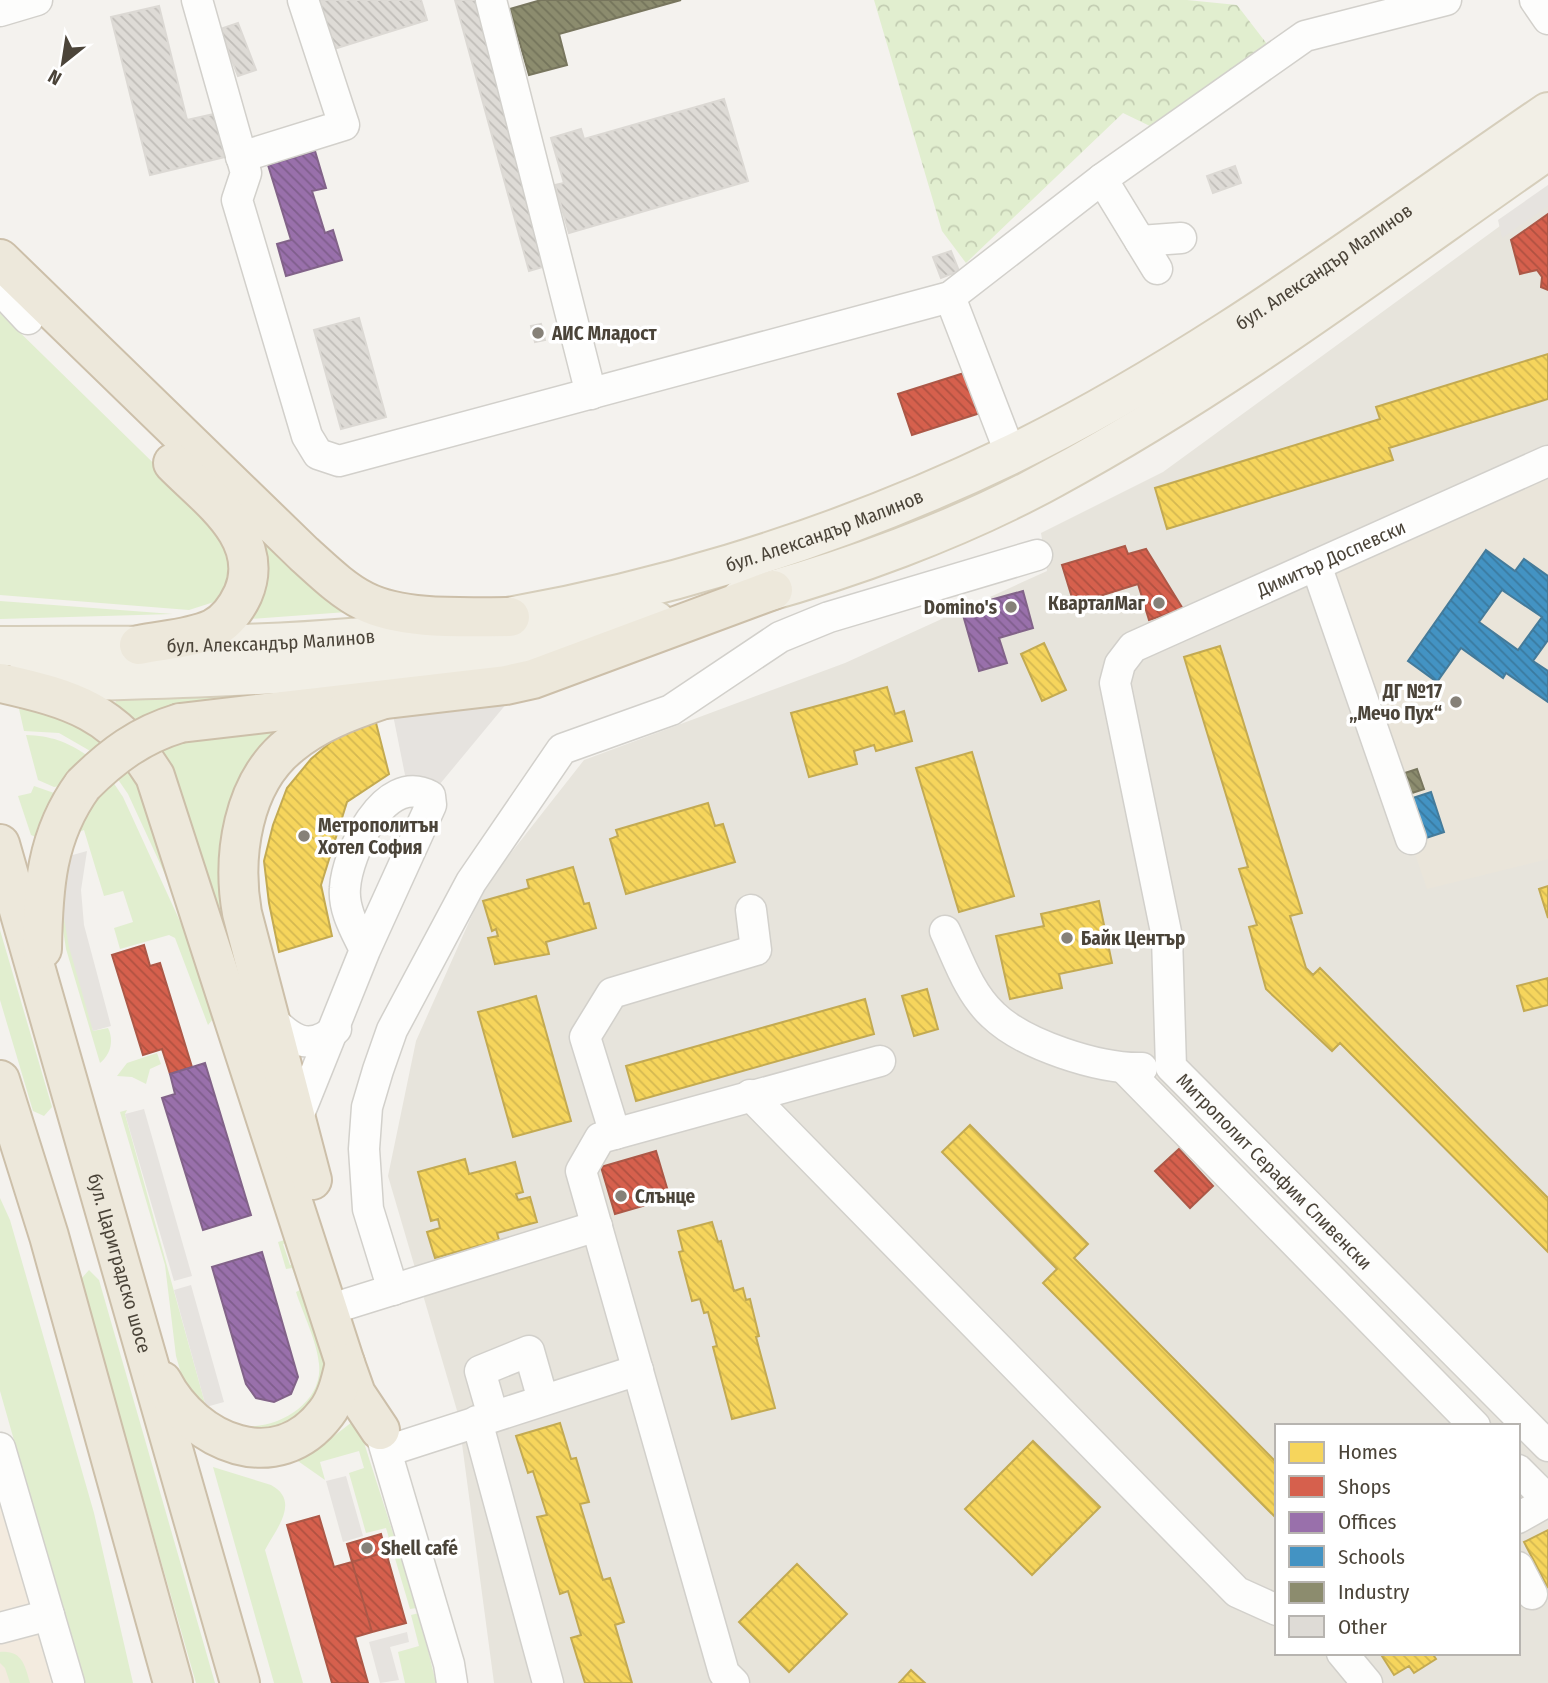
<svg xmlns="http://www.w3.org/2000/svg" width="1548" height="1683" viewBox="0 0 1548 1683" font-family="'Fira Sans Condensed',sans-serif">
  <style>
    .residential { fill: #e7e4dc; fill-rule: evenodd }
    .commercial { fill: #f3ebdf }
    .education { fill: #eae5da }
    .green { fill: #e1eecf }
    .forest { fill: url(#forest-crowns) }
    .parking { fill: #e6e3df }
    .homes { fill: url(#homes-back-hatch); stroke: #c3aa52; stroke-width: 2 }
    .shops { fill: url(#shops-back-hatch); stroke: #ac5847; stroke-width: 2 }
    .offices { fill: url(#offices-back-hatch); stroke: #826389; stroke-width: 2 }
    .schools { fill: url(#schools-back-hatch); stroke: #457b9a; stroke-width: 2; fill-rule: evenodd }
    .industry { fill: url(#industry-back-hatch); stroke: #78765e; stroke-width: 2 }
    .building { fill: url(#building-back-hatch); stroke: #dcd9d4; stroke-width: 2 }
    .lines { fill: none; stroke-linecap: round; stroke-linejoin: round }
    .minor-casing { stroke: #d2d0cb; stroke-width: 33 }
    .major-casing { stroke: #d6cebb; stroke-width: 42 }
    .highway-casing { stroke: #ccbfa9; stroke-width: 42 }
    .minor { stroke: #fdfdfc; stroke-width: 30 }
    .major { stroke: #f2efe6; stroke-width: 38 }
    .highway { stroke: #ede8db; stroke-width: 38 }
    .highway-bridge-casing { stroke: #ccbfa9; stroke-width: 42; stroke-linecap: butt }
    .highway-bridge { stroke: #ede8db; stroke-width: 38 }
    .poi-dot { fill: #868178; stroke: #fff; stroke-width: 2.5 }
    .labels { text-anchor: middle; stroke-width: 7; stroke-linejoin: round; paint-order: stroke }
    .street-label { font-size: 19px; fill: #4b4439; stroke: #fff }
    .poi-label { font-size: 19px; font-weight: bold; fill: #4b4439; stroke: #fff; text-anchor: start }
  </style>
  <defs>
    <pattern id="forest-crowns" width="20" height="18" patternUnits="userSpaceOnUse" patternTransform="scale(1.75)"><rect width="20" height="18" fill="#e1eecf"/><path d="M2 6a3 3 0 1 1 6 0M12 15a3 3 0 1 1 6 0" fill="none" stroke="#c3cdb2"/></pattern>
    <pattern id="homes-back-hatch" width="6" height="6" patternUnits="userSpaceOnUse" patternTransform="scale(1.75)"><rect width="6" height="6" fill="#f6d55c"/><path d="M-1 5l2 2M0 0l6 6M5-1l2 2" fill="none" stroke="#d4b851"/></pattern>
    <pattern id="shops-back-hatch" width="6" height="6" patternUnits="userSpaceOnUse" patternTransform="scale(1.75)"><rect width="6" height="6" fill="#d6604d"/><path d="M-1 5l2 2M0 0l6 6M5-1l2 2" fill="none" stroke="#b05141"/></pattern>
    <pattern id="offices-back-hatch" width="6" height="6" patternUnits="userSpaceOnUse" patternTransform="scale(1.75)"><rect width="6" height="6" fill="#9970ab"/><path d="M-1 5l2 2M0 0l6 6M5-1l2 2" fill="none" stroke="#7f5e8c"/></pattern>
    <pattern id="schools-back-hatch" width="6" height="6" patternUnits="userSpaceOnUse" patternTransform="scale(1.75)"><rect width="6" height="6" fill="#4393c3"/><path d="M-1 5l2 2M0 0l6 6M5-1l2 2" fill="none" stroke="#3a7a9f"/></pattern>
    <pattern id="industry-back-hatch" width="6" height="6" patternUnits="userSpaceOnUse" patternTransform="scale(1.75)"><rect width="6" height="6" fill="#8c8c6e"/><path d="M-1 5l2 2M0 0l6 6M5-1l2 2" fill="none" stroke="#74745b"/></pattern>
    <pattern id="building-back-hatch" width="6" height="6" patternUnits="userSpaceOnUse" patternTransform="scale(1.75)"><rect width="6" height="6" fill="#dedbd6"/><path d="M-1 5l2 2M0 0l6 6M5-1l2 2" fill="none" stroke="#c0bdb8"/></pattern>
  </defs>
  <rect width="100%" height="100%" fill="#f4f2ee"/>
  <path class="residential" d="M1548,191V1683H494L458,1414L388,1176L416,1041L485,886L584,760L845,663L1047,571L1041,533L1163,472ZM1277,1426H1518V1653H1277Z"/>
  <path class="commercial" d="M0,1448L69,1683H0Z"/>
  <path class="education" d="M1548,461V859L1427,889L1316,565Z"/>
  <path class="green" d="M0,313L228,536L236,569L214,602L189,610L0,595Z
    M253,529L347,612L250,619Z
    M0,601L173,614L0,619Z
    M242,694L174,705L132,723L113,705L118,699Z
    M19,709L56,714L105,740L92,752L59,733L24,731Z
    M276,731C224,785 209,855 228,926L219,929L159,751L185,742Z
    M26,735C51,736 66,741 88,756L60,786L54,787L38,780Z
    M131,768L139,782L187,922L128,794L117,778Z
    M113,782L123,797L189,941L213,1019L208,1025L175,938L169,935L120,949L114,928L133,922L123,891L104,896L84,830L79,832L69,856L93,1031L108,1028C114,1040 111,1054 100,1063L66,949L58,898L75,830L95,799Z
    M34,786L57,794L38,838L31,835L18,796L31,793Z
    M0,930L52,1107L44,1116L33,1111L0,1000Z
    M157,1053L161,1064L150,1069L146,1084L132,1077L117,1076L127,1063Z
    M127,1110L125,1114L206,1407C214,1412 224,1421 234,1424C269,1435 324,1406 319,1364C317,1341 303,1314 296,1292L300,1290L292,1268L286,1269L278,1242L288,1239L289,1242L283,1244L290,1265L296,1263L326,1365L322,1385L303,1414L282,1426L254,1431L206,1415L183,1380L176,1356L165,1265L120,1112Z
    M0,1198L10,1220L94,1513L133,1683H83L0,1391Z
    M89,1270L99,1280L215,1683H196L87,1303L81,1279Z
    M352,1422L358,1424L417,1608L410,1609L386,1528L366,1533L349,1473L364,1468L359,1451L320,1462L325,1480L295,1459L316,1450Z
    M213,1467L271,1485C301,1501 276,1529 265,1550L303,1683H274Z
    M419,1613L436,1683H405L398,1652L419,1646L411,1615Z
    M0,1652C22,1650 25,1665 30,1683H10L5,1668L0,1663Z"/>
  <path class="forest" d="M874,0H1187L1237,5L1267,44L1154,128L1123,113L966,263L942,231Z"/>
  <path class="parking" d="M1548,185V206L1502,238L1498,220Z
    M507,703L430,796L421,792L405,775L392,710Z
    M87,851L81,890L84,925L111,1026L93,1031L69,947L63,913V886L69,856Z
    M144,1109L192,1276L174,1281L125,1114Z
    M191,1285L224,1402L206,1407L174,1290Z
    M346,1476L363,1536L343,1542L326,1481Z
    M407,1632L409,1642L390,1647L399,1680L380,1683L369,1642Z"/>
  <path class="homes" d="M1548,354V399L1389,448L1393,460L1167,529L1155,488L1380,419L1376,407Z
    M1044,643L1066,690L1042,701L1021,654Z
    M1220,646L1302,913L1290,916L1306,968L1313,975L1320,968L1548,1198V1252L1340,1043L1332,1051L1266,989L1249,927L1257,925L1239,869L1248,867L1184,657Z
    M887,687L895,714L904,711L912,741L876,751L874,745L854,751L857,764L809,777L791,713Z
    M375,719L389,774L347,802L321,885L332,936L279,952L269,903L264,861L273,825L287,788L311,759L338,736Z
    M972,752L1014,896L959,912L916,768Z
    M708,803L715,826L723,824L735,862L626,894L610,839L618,836L616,830Z
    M573,867L584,904L589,903L596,928L546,942L549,954L495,964L488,938L498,936L496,929L492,931L483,901L529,888L527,880Z
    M1548,886V918L1539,889Z
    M1099,901L1112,963L1059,974L1062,988L1010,999L996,936L1044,926L1041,914Z
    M1548,978V1005L1524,1011L1517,986Z
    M927,989L938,1029L914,1036L902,996Z
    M536,996L571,1121L513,1137L478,1012Z
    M865,999L874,1034L636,1101L626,1066Z
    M970,1125L1088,1244L1074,1258L1277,1463V1519L1043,1283L1057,1269L942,1152Z
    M465,1159L469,1174L515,1162L523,1192L516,1194L518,1200L530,1197L537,1222L497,1233L499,1240L435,1258L427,1232L440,1228L438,1219L431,1221L418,1172Z
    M712,1222L718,1242L721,1241L734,1291L743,1288L746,1300L750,1299L759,1336L756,1337L775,1408L732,1419L713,1347L717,1346L708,1312L704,1313L700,1299L692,1301L679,1252L683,1251L678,1231Z
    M560,1423L571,1459L576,1458L589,1502L580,1504L603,1580L610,1578L624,1622L615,1625L632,1683H585L571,1638L581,1635L568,1591L560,1594L537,1517L547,1515L533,1471L528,1473L516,1436Z
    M1033,1441L1100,1507L1032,1575L965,1509Z
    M1548,1530V1588L1524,1542Z
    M797,1564L847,1614L789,1672L739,1622Z
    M1380,1653H1432L1436,1659L1414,1673L1409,1666L1394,1675Z
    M911,1670L925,1683H899Z"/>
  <path class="shops" d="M1548,214V290L1541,287L1542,277L1537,270L1520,274L1511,240Z
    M967,372L980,413L912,435L898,394Z
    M1125,546L1128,554L1146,549L1183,609L1149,620L1138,584L1074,604L1062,565Z
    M144,945L150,966L160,963L192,1067L170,1074L162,1049L143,1055L112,955Z
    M1179,1149L1213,1186L1190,1208L1155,1171Z
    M656,1151L670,1198L615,1214L601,1167Z
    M319,1516L334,1567L352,1562L372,1632L355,1637L368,1683H332L287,1525Z
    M381,1534L386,1552L352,1562L347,1544Z
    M386,1552L406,1623L372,1632L352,1562Z"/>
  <path class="offices" d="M315,151L326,188L312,191L325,233L333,230L342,260L286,276L277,244L291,240L268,165Z
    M1023,591L1033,628L999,638L1007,663L979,671L961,608Z
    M205,1063L251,1215L203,1230L162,1098L175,1094L170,1074Z
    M262,1252L298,1377L291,1394L274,1402L256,1398L246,1384L212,1267Z"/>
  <path class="schools" d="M1486,550L1515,571L1524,559L1548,576V640L1533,661L1548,671V702L1506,673L1503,678L1461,648L1437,682L1408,661ZM1502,590L1542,617L1518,650L1479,622Z
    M1431,792L1444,832L1420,840L1407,800Z"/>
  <path class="industry" d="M541,0H681L559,34L567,65L529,75L510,9Z
    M1417,769L1424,789L1406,795L1399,775Z"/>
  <path class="building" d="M319,0H421L427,20L334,49Z
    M455,0H476L549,265L529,271Z
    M159,6L187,120L214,114L225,157L150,175L111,17Z
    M238,23L256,70L238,76L220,29Z
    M724,99L748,181L569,233L555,185L564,183L551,138L581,129L584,139Z
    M1235,166L1241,183L1213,193L1207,176Z
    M951,251L959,271L941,278L933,257Z
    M359,318L386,417L341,429L314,330Z
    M541,324L545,340L535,342L531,326Z"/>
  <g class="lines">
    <g class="minor-casing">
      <g id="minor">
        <path d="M197,0L246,173L237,200L307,436L318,454L339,461L950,297L1102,179L1305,36L1446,0"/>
        <path d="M491,0L591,394"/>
        <path d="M1535,0L1548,19"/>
        <path d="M0,11L37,0"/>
        <path d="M241,157L344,125L303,0"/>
        <path d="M1102,179L1157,269"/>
        <path d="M1140,241L1181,238"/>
        <path d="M0,289L28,319"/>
        <path d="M950,297L1011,455"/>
        <path id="s1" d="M1548,461L1133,647L1120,664L1115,683L1167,937L1171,1067L1548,1446"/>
        <path d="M1316,565L1411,839"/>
        <path d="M945,931C958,959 969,993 993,1015C1024,1045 1099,1069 1142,1068"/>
        <path d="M267,1015C289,1038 308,1054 336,1029"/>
        <path d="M1124,1068L1475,1426"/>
        <path d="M750,1095L1237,1592L1277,1610"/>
        <path d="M295,1124L365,950L431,805L430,796C384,771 347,854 345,888C343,910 356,931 365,950"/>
        <path d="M615,1134L585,1037L612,993L756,950L751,910"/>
        <path d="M393,1290L368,1209L364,1149L367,1107L378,1070L392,1030L471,882L562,749L671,710L780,637L829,617L1037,555"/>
        <path d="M347,1304L597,1226"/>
        <path d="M493,1416L480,1371L529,1351L543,1400"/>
        <path d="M477,1421L548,1683"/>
        <path d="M380,1431L449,1664L452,1683"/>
        <path d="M0,1448L69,1683"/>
        <path d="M387,1451L638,1370"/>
        <path d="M1518,1470L1548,1500"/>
        <path d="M1518,1518L1548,1501"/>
        <path d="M1518,1567L1532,1594"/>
        <path d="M0,1628L49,1615"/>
        <path d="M1342,1653L1367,1683"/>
        <path d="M734,1683L724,1673L581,1171L600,1138L880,1061"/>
      </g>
    </g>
    <g class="major-casing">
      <g id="major">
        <path d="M741,599C845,571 959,530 1053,478C1227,384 1386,263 1548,150"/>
        <path id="s2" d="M0,646C145,645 294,649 438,628C635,601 829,542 1008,456C1197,365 1375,230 1548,112"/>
        <path d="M17,683C137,680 258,677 378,667C472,658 564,640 656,621"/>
      </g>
    </g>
    <g class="highway-casing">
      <g id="highway">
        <path d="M0,259L304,554C323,571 342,590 364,601C403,621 467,617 510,617"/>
        <path d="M139,645C162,640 190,639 212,629C227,622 236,609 243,594C267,538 207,498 173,463"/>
        <path d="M1,683C72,699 115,712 155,776L345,1363L356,1394L380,1430"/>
        <path d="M180,723L506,685L533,679L773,590"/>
        <path id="s3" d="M0,844L240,1683"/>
        <path d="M42,949C43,888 46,836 83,785"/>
        <path d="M0,1080L49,1236L173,1683"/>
        <path d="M312,1180L242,913C232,857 242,783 290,745C316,723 349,711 381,700"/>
        <path d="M162,1381C194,1443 277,1478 326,1413C337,1399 341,1380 345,1363"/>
      </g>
    </g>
    <use href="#minor" class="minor"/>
    <use href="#major" class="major"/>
    <use href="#highway" class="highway"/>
    <g class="highway-bridge-casing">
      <path id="highway-bridge" d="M83,785C112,756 140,735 180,723"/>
    </g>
    <use href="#highway-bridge" class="highway-bridge"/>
  </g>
  <g class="poi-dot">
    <circle cx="538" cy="333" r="7"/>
    <circle cx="1159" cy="603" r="7"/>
    <circle cx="1011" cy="607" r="7"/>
    <circle cx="1456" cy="702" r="7"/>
    <circle cx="304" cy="836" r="7"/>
    <circle cx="1067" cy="938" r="7"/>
    <circle cx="621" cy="1196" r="7"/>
    <circle cx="367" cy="1548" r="7"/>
  </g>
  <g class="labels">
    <g class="street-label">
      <text dy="7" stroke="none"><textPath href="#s2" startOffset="1405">бул. Александър Малинов</textPath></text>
      <text dy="7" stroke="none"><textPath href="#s2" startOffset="838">бул. Александър Малинов</textPath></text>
      <text transform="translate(1331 558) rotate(-24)" y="7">Димитър Доспевски</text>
      <text dy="7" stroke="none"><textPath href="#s2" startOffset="271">бул. Александър Малинов</textPath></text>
      <text dy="7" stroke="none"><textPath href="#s1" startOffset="1032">Митрополит Серафим Сливенски</textPath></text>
      <text dy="7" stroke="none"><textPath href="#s3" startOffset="436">бул. Цариградско шосе</textPath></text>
    </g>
    <g class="poi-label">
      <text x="552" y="340">АИС Младост</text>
      <text x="1145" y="610" text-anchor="end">КварталМаг</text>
      <text x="997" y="614" text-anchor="end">Domino's</text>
      <text x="1442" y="698" text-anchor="end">ДГ №17<tspan x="1442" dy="22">„Мечо Пух“</tspan></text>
      <text x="318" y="832">Метрополитън<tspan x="318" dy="22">Хотел София</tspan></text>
      <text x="1081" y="945">Байк Център</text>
      <text x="635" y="1203">Слънце</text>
      <text x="381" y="1555">Shell café</text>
    </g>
  </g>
  <rect x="1275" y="1424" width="245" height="231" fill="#ffffff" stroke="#b7b4b0" stroke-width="2"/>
  <rect x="1289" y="1442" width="35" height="21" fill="#f6d55c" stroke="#b7b4b0" stroke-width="2"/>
  <text x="1338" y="1459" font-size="21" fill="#4b4439">Homes</text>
  <rect x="1289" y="1476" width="35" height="21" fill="#d6604d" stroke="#b7b4b0" stroke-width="2"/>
  <text x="1338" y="1494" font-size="21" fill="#4b4439">Shops</text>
  <rect x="1289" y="1512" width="35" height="21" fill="#9970ab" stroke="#b7b4b0" stroke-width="2"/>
  <text x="1338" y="1529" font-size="21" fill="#4b4439">Offices</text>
  <rect x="1289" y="1546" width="35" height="21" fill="#4393c3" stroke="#b7b4b0" stroke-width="2"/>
  <text x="1338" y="1564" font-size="21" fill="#4b4439">Schools</text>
  <rect x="1289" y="1582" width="35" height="21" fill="#8c8c6e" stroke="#b7b4b0" stroke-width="2"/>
  <text x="1338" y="1599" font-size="21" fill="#4b4439">Industry</text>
  <rect x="1289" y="1616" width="35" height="21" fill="#dedbd6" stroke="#b7b4b0" stroke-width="2"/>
  <text x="1338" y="1634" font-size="21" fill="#4b4439">Other</text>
  <g transform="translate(63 63) rotate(210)" stroke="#ffffff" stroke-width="5" paint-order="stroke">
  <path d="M0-5L12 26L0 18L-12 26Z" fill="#4b4439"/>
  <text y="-10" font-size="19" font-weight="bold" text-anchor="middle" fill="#4b4439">N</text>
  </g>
</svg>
